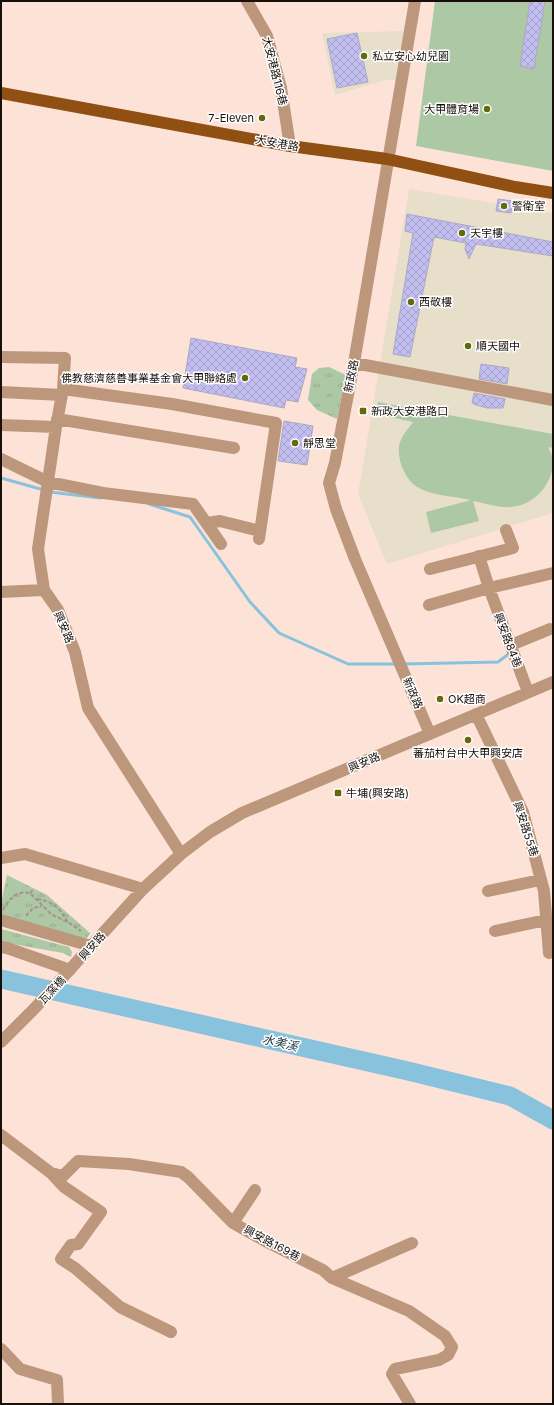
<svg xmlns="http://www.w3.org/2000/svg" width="554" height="1405" viewBox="0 0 554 1405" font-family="Inter,'Noto Sans TC',sans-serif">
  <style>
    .education { fill: #e7dfca }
    .grass { fill: url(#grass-tufts) }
    .pitch { fill: #acc8a4 }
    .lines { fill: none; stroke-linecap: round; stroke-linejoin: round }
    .stream { stroke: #89c2dc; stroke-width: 3 }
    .river { stroke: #89c2dc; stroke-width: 19 }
    .building { fill: url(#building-cross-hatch); stroke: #aba9c0 }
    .path { stroke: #a8948b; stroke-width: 2; stroke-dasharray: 4 2; stroke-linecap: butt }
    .minor { stroke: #bc977c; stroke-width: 12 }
    .major { stroke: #905013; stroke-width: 12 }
    .poi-dot { fill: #646a0c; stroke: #fff; stroke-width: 1.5 }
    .labels { text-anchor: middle; stroke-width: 3; stroke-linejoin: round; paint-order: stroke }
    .poi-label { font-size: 11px; fill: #180f0b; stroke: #fff; text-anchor: start }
    .street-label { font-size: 11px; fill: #180f0b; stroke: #fff }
    .water-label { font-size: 12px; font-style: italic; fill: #122e3a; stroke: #fff }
  </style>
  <defs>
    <pattern id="grass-tufts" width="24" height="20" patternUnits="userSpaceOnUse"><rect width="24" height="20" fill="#acc8a4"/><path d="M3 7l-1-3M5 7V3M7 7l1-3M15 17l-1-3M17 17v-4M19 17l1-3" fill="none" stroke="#93ab8c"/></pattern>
    <pattern id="building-cross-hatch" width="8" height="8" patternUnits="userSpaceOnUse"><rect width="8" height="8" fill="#c3bef0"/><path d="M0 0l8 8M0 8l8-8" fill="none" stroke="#a7a2cc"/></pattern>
  </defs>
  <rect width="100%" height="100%" fill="#fde3d7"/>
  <path class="education" d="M406,31L396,80H386L335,95L322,33Z
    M409,189L553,213V513L387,564L358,494Z"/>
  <path class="grass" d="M329,367L346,375L337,419L317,410L308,400L312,374L319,368Z
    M7,875L47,895L90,933L87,938H84L1,915V903Z
    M1,929L69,947L72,952L71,957L63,953L1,942Z"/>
  <path class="pitch" d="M435,1H553V171L416,146Z
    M378,402L553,434V448L548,447C550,451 552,455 553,459C554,484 534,506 510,507C500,508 484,503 473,501L479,521L431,533L426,512L471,500C454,496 432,496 417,487C405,479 397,460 399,446C401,436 408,429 413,422L376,414Z"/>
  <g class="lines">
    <path class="stream" d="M1,478L44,490
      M50,492L100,498
      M149,504L190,517L250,602L279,633L348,664H397
      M403,664L498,662L510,653"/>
    <path class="river" d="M1,979L408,1071L510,1096L553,1120"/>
  </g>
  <path class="building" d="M530,1H545L534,69L520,66Z
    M357,33L368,82L337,88L327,39Z
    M498,199L513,201L511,213L496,211Z
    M407,214L553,242V256L476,244L469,259L465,249L466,243L434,237L410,357L393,354L413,233L405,231Z
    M191,338L297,358L295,367L307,369L298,402L286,400L284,408L183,388Z
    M481,364L509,368L507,384L479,379Z
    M474,393L505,399L503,408H487L476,405L472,403Z
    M284,421L313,426L307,465L278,461Z"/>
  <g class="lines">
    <path class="path" d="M30,893L34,889
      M37,899C53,901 61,909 68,923
      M3,910C9,899 17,890 30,893L51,914L71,924L81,931
      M26,916L33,908L42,906"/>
    <path class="minor" d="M247,1L267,36L281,88L290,146
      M415,1L354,363L335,463L329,483L336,509L355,559L430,734
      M1,357L65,358L63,389L56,427L38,549L44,590L58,610L75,652L88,708L181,854
      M354,363L553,400
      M63,389L172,404L276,423L259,539
      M1,392L62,395
      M57,419L234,448
      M1,425L56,427
      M1,459L48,482L103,493L193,504L221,544
      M207,523L220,521L260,531
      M479,556L489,588L528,692
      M430,569L513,548L506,530
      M1,592L44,590
      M429,605L489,588L553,573
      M511,645L550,629
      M476,714L523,812L544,891L549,953
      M1,858L25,854L143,889
      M488,891L540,880
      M1,920L91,946
      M495,931L546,920
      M1,947L7,948L70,970
      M1,1042L34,1009L143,889L181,854L210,832L242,813L553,682
      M1,1135L51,1173L63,1176L78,1161L129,1164L181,1172L188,1177L233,1223L267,1242L323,1270L332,1278L409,1311L445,1336L452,1347L448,1355L439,1360L395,1369L392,1374L410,1404
      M51,1173L64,1187L101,1212L78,1244L71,1245L61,1259L75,1268L120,1307L171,1332
      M233,1223L255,1190
      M332,1278L412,1243
      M1,1349L20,1369L57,1380L58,1404"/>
    <path class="major" d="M1,93L290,146L387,159L515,187L553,193"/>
  </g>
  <g class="poi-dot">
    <circle cx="364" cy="56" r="4"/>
    <circle cx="487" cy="109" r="4"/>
    <circle cx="262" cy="118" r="4"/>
    <circle cx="504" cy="206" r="4"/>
    <circle cx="462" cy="233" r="4"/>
    <circle cx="411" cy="302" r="4"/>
    <circle cx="468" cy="346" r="4"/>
    <circle cx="245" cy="378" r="4"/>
    <rect x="359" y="407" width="8" height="8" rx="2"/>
    <circle cx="295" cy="443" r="4"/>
    <circle cx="440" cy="699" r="4"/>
    <circle cx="468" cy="740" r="4"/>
    <rect x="334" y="789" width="8" height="8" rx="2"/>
  </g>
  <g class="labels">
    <g class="poi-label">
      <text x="372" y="60">私立安心幼兒園</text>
      <text x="479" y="113" text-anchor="end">大甲體育場</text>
      <text x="254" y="122" text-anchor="end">7-Eleven</text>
      <text x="512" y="210">警衛室</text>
      <text x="470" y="237">天宇樓</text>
      <text x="419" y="306">西敬樓</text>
      <text x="476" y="350">順天國中</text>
      <text x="237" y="382" text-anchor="end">佛教慈濟慈善事業基金會大甲聯絡處</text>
      <text x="371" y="415">新政大安港路口</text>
      <text x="303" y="447">靜思堂</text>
      <text x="448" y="703">OK超商</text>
      <text x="468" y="757" text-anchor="middle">蕃茄村台中大甲興安店</text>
      <text x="346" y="797">牛埔(興安路)</text>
    </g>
    <g class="street-label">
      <text transform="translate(275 71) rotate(76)" y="4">大安港路116巷</text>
      <text transform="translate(277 143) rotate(10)" y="4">大安港路</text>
      <text transform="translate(351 376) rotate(-79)" y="4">新政路</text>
      <text transform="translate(64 627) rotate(67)" y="4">興安路</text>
      <text transform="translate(508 640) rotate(69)" y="4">興安路84巷</text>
      <text transform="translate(413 693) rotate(66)" y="4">新政路</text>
      <text transform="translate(364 762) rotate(-23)" y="4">興安路</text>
      <text transform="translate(526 829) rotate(72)" y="4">興安路55巷</text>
      <text transform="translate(92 946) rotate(-48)" y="4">興安路</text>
      <text transform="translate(52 990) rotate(-47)" y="4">瓦窯橋</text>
      <text transform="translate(272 1243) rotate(28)" y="4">興安路169巷</text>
    </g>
    <g class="water-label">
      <text transform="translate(280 1043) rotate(13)" y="4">水美溪</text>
    </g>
  </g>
  <rect width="554" height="1405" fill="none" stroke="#180f0b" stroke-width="4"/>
</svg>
